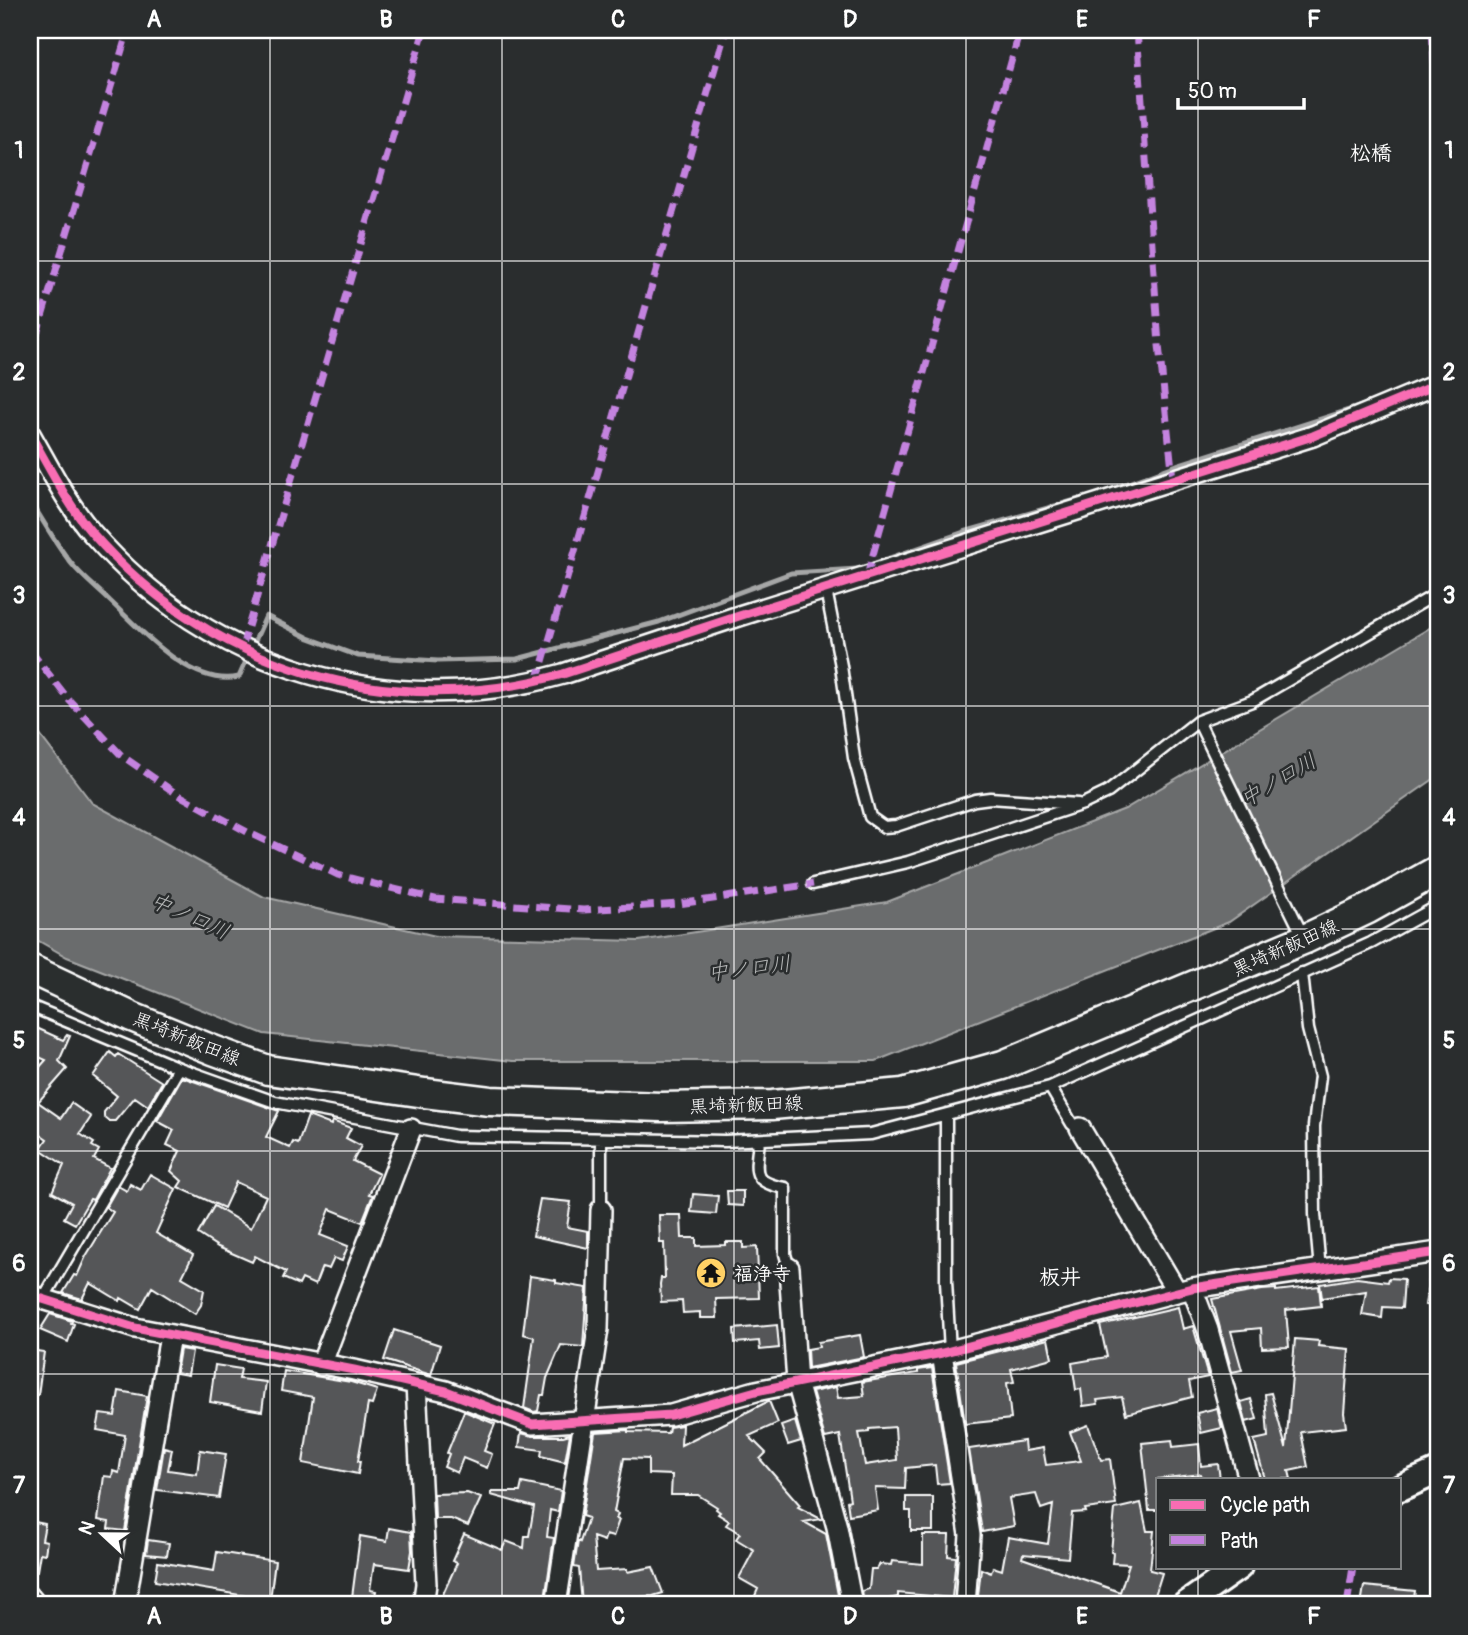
<svg xmlns="http://www.w3.org/2000/svg" width="1468" height="1635" viewBox="0 0 1468 1635" font-family="Pangolin,'Klee One',sans-serif">
  <style>
    .water { fill: #6a6c6d; stroke: #a6a7a7; stroke-width: 2 }
    .pier { fill: #2a2d2e }
    .lines { fill: none; stroke-linecap: round; stroke-linejoin: round }
    .stream { stroke: #a6a7a7; stroke-width: 5 }
    .building { fill: #555758; stroke: #fff; stroke-width: 2; fill-rule: evenodd }
    .service-casing { stroke: #fff; stroke-width: 15 }
    .minor-casing { stroke: #fff; stroke-width: 24 }
    .tertiary-casing { stroke: #fff; stroke-width: 30 }
    .secondary-casing { stroke: #fff; stroke-width: 33 }
    .service { stroke: #2a2d2e; stroke-width: 10 }
    .minor { stroke: #2a2d2e; stroke-width: 19 }
    .tertiary { stroke: #2a2d2e; stroke-width: 24 }
    .secondary { stroke: #2a2d2e; stroke-width: 28 }
    .quiet { stroke: #c483df; stroke-width: 7; stroke-dasharray: 14 7; stroke-linecap: butt }
    .cycleway-casing { stroke: #2a2d2e; stroke-width: 13 }
    .cycleway { stroke: #f96db3; stroke-width: 9 }
    .grid { fill: none; stroke: #fff; stroke-width: 2; stroke-opacity: 0.55 }
    .labels { text-anchor: middle; stroke-width: 5; stroke-linejoin: round; paint-order: stroke }
    .street-label { font-size: 19px; fill: #fff; stroke: #2a2d2e }
    .poi-label { font-size: 19px; font-weight: bold; fill: #fff; stroke: #2a2d2e; text-anchor: start }
    .neighbourhood-label { font-size: 21px; font-weight: bold; fill: #fff; stroke: #2a2d2e }
    .water-label { font-size: 21px; font-style: italic; fill: #b4b6b6; stroke: #2a2d2e }
    .neatline { fill: none; stroke: #fff; stroke-width: 2.5 }
    .grid-label { font-size: 23px; text-anchor: middle; font-weight: bold; fill: #fff }
  </style>
  <rect width="100%" height="100%" fill="#2a2d2e"/>
  <filter id="ink" filterUnits="userSpaceOnUse"><feTurbulence type="fractalNoise" baseFrequency=".0143" numOctaves="2"/><feDisplacementMap in="SourceGraphic" scale="14" xChannelSelector="R" yChannelSelector="G"/><feConvolveMatrix kernelMatrix="1 2 1 2 8 2 1 2 1" color-interpolation-filters="sRGB"/></filter>
  <g filter="url(#ink)">
    <path class="water" d="M1438,623V776L1229,922L876,1061H513L264,1034L67,957L30,936V722L92,803L264,897L436,936L639,941L887,902L1125,809Z"/>
    <path class="pier" d="M1218,749L1285,887L1275,894L1208,755Z"/>
    <g class="lines">
      <path class="stream" d="M1422,381L1438,373
        M1112,489L1177,465L1365,405
        M30,500C43,521 56,544 71,563C82,577 98,589 110,601C141,630 191,688 239,677L266,616L309,638L358,656L438,661L517,659L659,622L791,573L858,569L964,532L1083,498
        M1400,1502L1438,1485"/>
    </g>
    <path class="building" d="M30,1025L63,1040L67,1035L70,1036L59,1061L67,1069L38,1102L61,1118L71,1103L91,1117L80,1134L94,1143L92,1146L99,1150L94,1159L110,1168L93,1200L90,1199L75,1224L64,1218L72,1203L52,1192L64,1165L40,1149L47,1139L30,1127V1078L46,1060L30,1053Z
      M110,1052L116,1057L118,1054L162,1082L148,1106L135,1097L115,1121H109L104,1117V1112L117,1096L93,1076Z
      M182,1077L279,1111L266,1137L290,1148L293,1142L298,1144L308,1116L331,1125L332,1121L351,1128L346,1138L361,1146L353,1161L379,1174L369,1194L373,1195L362,1222L330,1209L320,1235L348,1246L342,1261L334,1258L329,1269L322,1267L315,1285L302,1279L299,1285L283,1278L286,1272L255,1256L252,1262L218,1247L198,1234L214,1206L251,1228L266,1196L236,1182L224,1208L178,1187L182,1181L171,1171L180,1151L167,1145L174,1130L157,1121Z
      M150,1174L176,1189L156,1233L193,1255L182,1277L204,1290L201,1305L195,1314L152,1287L140,1309L121,1298L120,1301L90,1283L82,1299L63,1293L74,1275L77,1276L86,1256L113,1212L106,1207L118,1186L127,1191L130,1184L141,1190Z
      M727,1191H743V1206L728,1205Z
      M693,1194L718,1196L716,1214L691,1212Z
      M540,1199L571,1202L567,1227L588,1231V1248L533,1236Z
      M659,1215H681L682,1238H696V1246L725,1245V1242H743V1248L757,1247L759,1298L716,1299L717,1318H700V1312L683,1313L682,1301L661,1302L660,1284L661,1278H665L664,1243H660Z
      M1431,1268L1438,1269V1307L1425,1305Z
      M530,1276L556,1280V1283L587,1288L583,1347L561,1345L547,1378L544,1395H541L538,1411L534,1412L524,1408L534,1337L523,1334Z
      M1357,1278L1388,1282L1389,1278L1404,1279L1402,1308L1383,1307L1382,1318L1362,1315L1366,1291L1322,1298L1320,1284Z
      M1319,1286L1321,1306L1286,1310L1289,1347L1262,1348L1261,1328L1231,1331L1242,1370L1232,1372L1212,1299L1262,1290L1276,1289V1291Z
      M1178,1307L1183,1329L1193,1326L1208,1377L1189,1381L1192,1397L1126,1414L1122,1397L1097,1400L1098,1404L1083,1406L1081,1389L1076,1390L1072,1363L1107,1357L1100,1325Z
      M50,1314L72,1321L71,1323L74,1324L68,1342L40,1330Z
      M777,1325L779,1348L760,1350L759,1341L735,1343L734,1329Z
      M394,1330L440,1345L431,1375L384,1360Z
      M860,1335L864,1357L808,1368L807,1349L819,1347L818,1342Z
      M1048,1339L1052,1358L1011,1369L1014,1382L1007,1383L1011,1419L965,1424L956,1362Z
      M1295,1339L1319,1341L1318,1346L1349,1349L1344,1413L1346,1427L1301,1432L1308,1467L1289,1471L1291,1479H1265L1254,1440L1268,1437L1265,1394L1271,1393L1286,1448Z
      M180,1349L192,1351L188,1375L176,1373Z
      M30,1350L44,1352L38,1395H30Z
      M215,1365L241,1369L239,1379L266,1382L262,1411L210,1402Z
      M932,1368L950,1483L937,1484L935,1465L906,1468L905,1489L875,1488L878,1510L849,1515L847,1501L850,1500L840,1435L825,1438L812,1392L836,1387L838,1398L864,1396L862,1382L918,1373V1370ZM895,1427L897,1460L865,1465L859,1433L869,1432V1429Z
      M284,1371L351,1382L377,1390L372,1405L368,1404L358,1461H360L358,1474L303,1463L313,1397L281,1391Z
      M119,1391L147,1396L125,1531L108,1529L109,1522L98,1520L104,1476L112,1477L113,1471L119,1473L125,1435L97,1430L100,1414L115,1416Z
      M1251,1399L1257,1419L1246,1422L1241,1402Z
      M769,1401L778,1423L749,1436L766,1453L760,1459L800,1505L798,1507L821,1519L804,1522L826,1534L840,1605H751L758,1589L739,1578L754,1550L736,1539L740,1533L726,1525L729,1521L718,1514L720,1512L716,1509L717,1507L698,1495H671L672,1475L648,1474V1459L624,1458L614,1512L618,1514L616,1519L619,1520L613,1537L606,1535L604,1541L593,1537L596,1571L627,1569V1572L653,1567L663,1593L653,1596L627,1598L628,1605H582L579,1568L574,1567L578,1541L580,1542L588,1518L582,1516L595,1432L628,1430V1432L668,1433L669,1427L682,1425L681,1445Z
      M1217,1408L1222,1428L1201,1433L1197,1413Z
      M464,1411L495,1424L484,1451L492,1454L487,1468L463,1458L457,1473L444,1467L449,1454L447,1453Z
      M795,1421L801,1441L788,1445L781,1426Z
      M1088,1425L1101,1460L1110,1459L1116,1505L1085,1509L1086,1512L1072,1513L1068,1558L1023,1554L1022,1558L1120,1592L1129,1564L1112,1563L1113,1553L1111,1552L1115,1509L1141,1503L1147,1531H1154L1150,1570L1162,1573L1152,1605H1115L1098,1599L1096,1605H1014L1002,1601L1000,1605H977L981,1569L991,1573L993,1567L1002,1570L1008,1537L1048,1544L1053,1505L1041,1509L1036,1494L1009,1498L1014,1526L982,1532L969,1449L1024,1441L1025,1451L1043,1448L1046,1465L1081,1461L1070,1432Z
      M521,1433L533,1436H563L570,1434L565,1462L541,1456L542,1450L519,1447Z
      M1172,1440L1173,1447L1199,1444L1201,1466L1218,1464L1220,1479H1202L1201,1474L1158,1479V1510H1149L1142,1443Z
      M164,1447L172,1449L168,1470L197,1474L200,1450L226,1454L219,1498L157,1490Z
      M522,1483L561,1491L558,1512L550,1510L547,1537L554,1538L544,1605H438L457,1563L452,1561L464,1534L502,1550L506,1541L524,1548L525,1536H529L534,1507L491,1495V1492H520Z
      M467,1493L481,1498L468,1526L451,1519H435L434,1494Z
      M906,1497H933V1531H911V1511H906Z
      M30,1521L45,1524L42,1540L47,1541L45,1554L40,1553L37,1571H30Z
      M389,1528L411,1532L412,1551L409,1569L374,1564L370,1590L376,1591L373,1605H351L360,1536L387,1541Z
      M923,1535H949L948,1556L956,1557L952,1598L898,1593V1597L864,1604L862,1591L869,1589L871,1569H876L880,1564L891,1565L892,1561L923,1564Z
      M148,1540L169,1543L167,1556L146,1554Z
      M217,1552L275,1561L270,1600L155,1581L158,1562L214,1571Z
      M1364,1586L1415,1591L1413,1605H1361Z"/>
    <g class="lines">
      <g class="service-casing">
        <path id="service" d="M826,590L841,666L854,758L870,817L884,827L896,826L975,800L990,798L1078,804
          M1198,721L1304,938
          M813,884L908,862L1083,804L1108,792L1198,721L1252,701L1438,593
          M1302,973L1308,1029L1320,1076L1314,1126L1315,1214L1320,1270
          M30,1006L179,1068L275,1102L456,1136L725,1141L871,1134L1050,1087L1371,943L1438,906
          M1050,1087L1072,1124L1080,1128
          M946,1116V1281L950,1351
          M759,1141C756,1171 750,1182 785,1188V1254L789,1268
          M601,1210V1140
          M43,1299L179,1068"/>
      </g>
      <g class="minor-casing">
        <path id="minor" d="M30,434C49,467 67,504 92,533C210,669 389,723 563,674L739,616L1313,436L1438,384
          M1080,1128L1177,1292
          M789,1268L797,1382L837,1527L852,1605
          M1192,1288L1208,1330L1249,1479
          M30,1295L135,1328L354,1370L446,1391L532,1424L671,1415L756,1391L942,1353L1192,1288L1438,1252
          M942,1353L970,1535L965,1605
          M321,1365L411,1129
          M416,1384L426,1584L423,1605
          M125,1605L170,1335
          M556,1605L598,1329L601,1210"/>
      </g>
      <g class="tertiary-casing">
        <path id="tertiary" d="M1400,1488L1438,1471
          M30,1601L32,1605
          M1185,1605L1239,1567"/>
      </g>
      <g class="secondary-casing">
        <path id="secondary" d="M30,969L132,1017L213,1050L268,1070L425,1093L490,1101L661,1107L772,1105L903,1093L1003,1065L1305,939L1368,909L1438,870"/>
      </g>
      <use href="#service" class="service"/>
      <use href="#minor" class="minor"/>
      <use href="#tertiary" class="tertiary"/>
      <use href="#secondary" class="secondary"/>
      <path class="quiet" d="M1137,30L1159,345L1173,479
        M1432,30L1438,117
        M30,357L128,30
        M867,576L1020,30
        M242,647L424,30
        M30,650L69,700L121,755L177,794L249,833L338,875L435,899L583,910L679,904L813,884
        M537,682L726,30
        M1347,1605L1353,1567"/>
      <g class="cycleway-casing">
        <path id="cycleway" d="M30,434C49,467 67,504 92,533C210,669 389,723 563,674L739,616L1313,436L1438,384
          M30,1295L135,1328L354,1370L446,1391L532,1424L671,1415L756,1391L942,1353L1192,1288L1438,1252"/>
      </g>
      <use href="#cycleway" class="cycleway"/>
    </g>
  </g>
  <path class="grid" d="M270,30V1605M502,30V1605M734,30V1605M966,30V1605M1198,30V1479M30,261H1438M30,484H1438M30,706H1438M30,929H1438M30,1151H1438M30,1374H1438M1198,1567V1605"/>
  <defs>
    <g id="temple-disc" transform="scale(1.575)"><circle r="9.5" fill="#ffd166" stroke="#2a2d2e"/><path d="M0-6L5-2H3V0L6.5 2.5H4V6H1.5V3h-3V6H-4V2.5H-6.5L-3 0V-2H-5Z" fill="#111"/></g>
  </defs>
  <g fill-rule="evenodd">
    <use href="#temple-disc" x="711" y="1273"/>
  </g>
  <g class="labels">
    <g class="street-label">
      <text transform="translate(1285 947) rotate(-24)" y="7">黒埼新飯田線</text>
      <text transform="translate(187 1038) rotate(22)" y="7">黒埼新飯田線</text>
      <text transform="translate(746 1104) rotate(-2)" y="7">黒埼新飯田線</text>
    </g>
    <g class="poi-label">
      <text x="734" y="1280">福浄寺</text>
    </g>
    <g class="neighbourhood-label">
      <text x="1371" y="160">松橋</text>
      <text x="1060" y="1284">板井</text>
    </g>
    <g class="water-label">
      <text transform="translate(1278 780) rotate(-30)" y="7">中ノ口川</text>
      <text transform="translate(190 916) rotate(24)" y="7">中ノ口川</text>
      <text transform="translate(749 968) rotate(-7)" y="7">中ノ口川</text>
    </g>
  </g>
  <rect width="1468" height="1635" fill="none" stroke="#2a2d2e" stroke-width="77"/>
  <rect x="1156" y="1478" width="245" height="91" fill="#2a2d2e" stroke="#7f8182" stroke-width="2"/>
  <rect x="1170" y="1500" width="35" height="10" fill="#f96db3" stroke="#7f8182" stroke-width="2"/>
  <text x="1220" y="1512" font-size="21" fill="#ffffff">Cycle path</text>
  <rect x="1170" y="1535" width="35" height="10" fill="#c483df" stroke="#7f8182" stroke-width="2"/>
  <text x="1220" y="1548" font-size="21" fill="#ffffff">Path</text>
  <g transform="translate(102 1534) rotate(292)" stroke="#2a2d2e" stroke-width="5" paint-order="stroke">
  <path d="M0-5L12 26L0 18L-12 26Z" fill="#ffffff"/>
  <text y="-10" font-size="19" font-weight="bold" text-anchor="middle" fill="#ffffff">N</text>
  </g>
  <path d="M1178 98v10h126v-10" fill="none" stroke="#ffffff" stroke-width="3.5"/>
  <text x="1188" y="98" font-size="21" fill="#ffffff" stroke="#2a2d2e" stroke-width="5" paint-order="stroke">50 m</text>
  <rect x="38" y="38" width="1392" height="1558" class="neatline"/>
  <g class="grid-label">
    <text x="154" y="27">A</text>
    <text x="386" y="27">B</text>
    <text x="618" y="27">C</text>
    <text x="850" y="27">D</text>
    <text x="1082" y="27">E</text>
    <text x="1314" y="27">F</text>
    <text x="19" y="158">1</text>
    <text x="1449" y="158">1</text>
    <text x="19" y="380">2</text>
    <text x="1449" y="380">2</text>
    <text x="19" y="603">3</text>
    <text x="1449" y="603">3</text>
    <text x="19" y="825">4</text>
    <text x="1449" y="825">4</text>
    <text x="19" y="1048">5</text>
    <text x="1449" y="1048">5</text>
    <text x="19" y="1271">6</text>
    <text x="1449" y="1271">6</text>
    <text x="19" y="1493">7</text>
    <text x="1449" y="1493">7</text>
    <text x="154" y="1624">A</text>
    <text x="386" y="1624">B</text>
    <text x="618" y="1624">C</text>
    <text x="850" y="1624">D</text>
    <text x="1082" y="1624">E</text>
    <text x="1314" y="1624">F</text>
  </g>
</svg>
